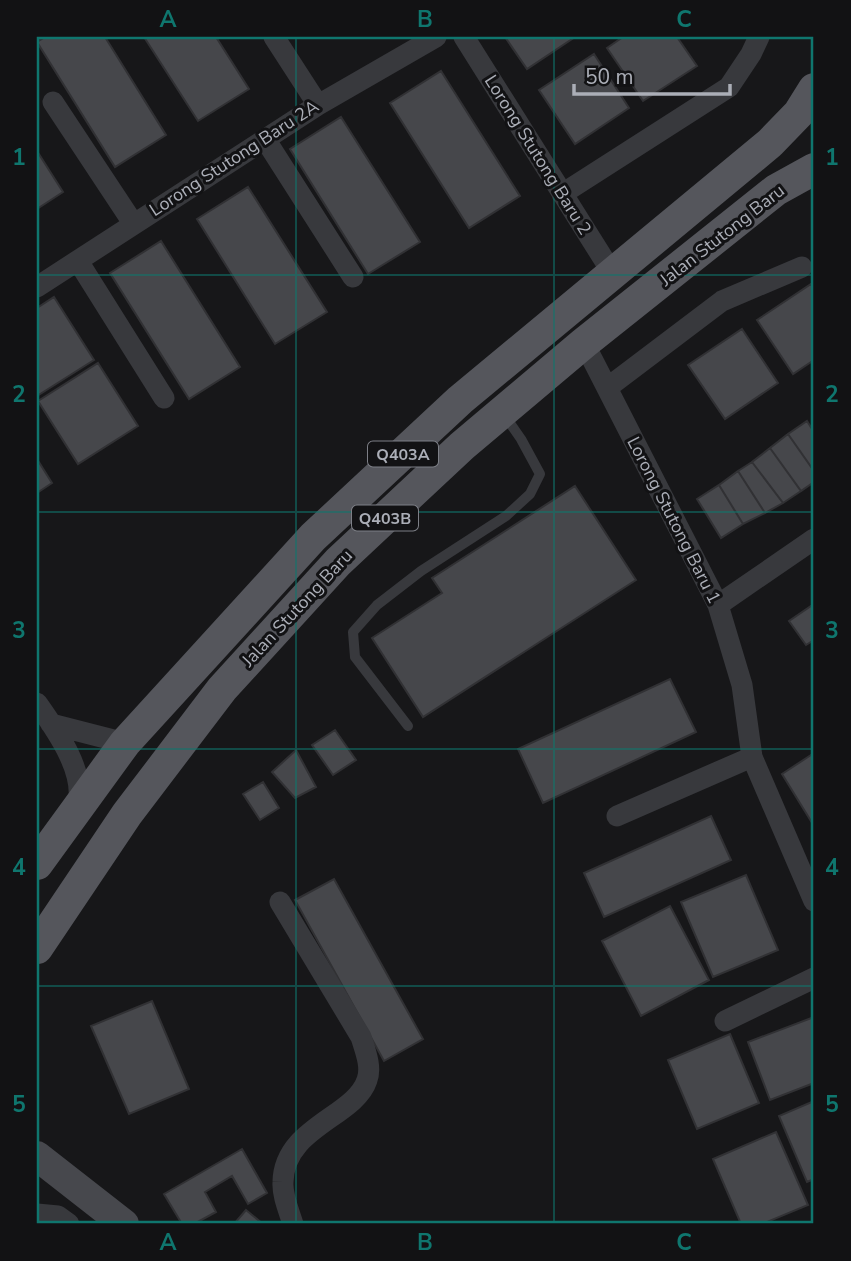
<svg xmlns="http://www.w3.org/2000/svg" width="851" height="1261" viewBox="0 0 851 1261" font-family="'Nunito Sans',sans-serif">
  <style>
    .building { fill: #46474b; stroke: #313134; stroke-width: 2 }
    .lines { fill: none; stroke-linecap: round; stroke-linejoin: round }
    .lane { stroke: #38393d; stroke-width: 10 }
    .street { stroke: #38393d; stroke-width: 21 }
    .secondary { stroke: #47484d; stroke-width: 30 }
    .primary { stroke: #55565c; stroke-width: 32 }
    .grid { fill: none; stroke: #0f766e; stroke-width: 2; stroke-opacity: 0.55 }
    .labels { text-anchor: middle; stroke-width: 6; stroke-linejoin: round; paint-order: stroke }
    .shield { fill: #121214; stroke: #7d7f86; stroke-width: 2 }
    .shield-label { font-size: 16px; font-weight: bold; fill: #abaeb7 }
    .street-label { font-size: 18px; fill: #abaeb7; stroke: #121214 }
    .neatline { fill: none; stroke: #0f766e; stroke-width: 2.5 }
    .grid-label { font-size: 23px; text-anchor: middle; font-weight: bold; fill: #0f766e }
  </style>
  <rect width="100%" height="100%" fill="#171719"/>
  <path class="building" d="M45,37H105L166,135L115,167L37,42Z
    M144,37H216L249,89L198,121Z
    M505,37H575L527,69Z
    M623,37H677L697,66L643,101L607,48Z
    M594,54L629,108L575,144L539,90Z
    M441,71L520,196L469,228L390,103Z
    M341,117L420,242L368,274L290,149Z
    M37,151L63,192L37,209Z
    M248,187L327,312L275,344L197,219Z
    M161,241L240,367L189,399L110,273Z
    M811,284L814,289V360L793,374L757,320Z
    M54,297L94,360L37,396V308Z
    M742,329L778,383L725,419L688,365Z
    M98,363L138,426L78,464L38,401Z
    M807,421L814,432V471L788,434Z
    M788,434L814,471V482L801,491L770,448Z
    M770,448L801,491L783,503L752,462Z
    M37,459L52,483L37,493Z
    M752,462L783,503L765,513L738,471Z
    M738,471L765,513L743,524L719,485Z
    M719,485L743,524L721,538L697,499Z
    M575,486L636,580L423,717L372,638L442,593L432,578Z
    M814,604V640L806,645L789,621Z
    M670,679L696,732L543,803L518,749Z
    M335,730L356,760L333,775L312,745Z
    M296,750L316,787L295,798L272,772Z
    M814,753V826L782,774Z
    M263,782L279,808L260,820L243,794Z
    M711,816L731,860L604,917L584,873Z
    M746,875L778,950L713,977L681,902Z
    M334,879L423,1039L384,1061L295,900Z
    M670,906L709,980L641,1016L602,941Z
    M152,1001L189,1089L129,1114L91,1026Z
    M814,1017V1083L770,1100L748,1042Z
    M730,1034L759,1103L697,1129L668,1060Z
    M814,1101V1179L807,1182L779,1116Z
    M776,1132L808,1205L762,1224H741L713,1159Z
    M242,1149L267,1193L248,1204L232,1176L205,1192L216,1212L194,1224H182L164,1194Z
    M246,1210L263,1224H234Z"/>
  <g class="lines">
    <path class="lane" d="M408,726L355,657L353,632L377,605L421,571L506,516L530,494L540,474L521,439L503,413"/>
    <path class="street" d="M274,37L318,105
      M464,37L613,274
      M53,102L133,223
      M265,139L353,277
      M562,194L729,87L751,54L759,37
      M78,261L164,398
      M37,287L318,105L436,37
      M584,343L718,605L742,685L752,757L814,901
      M607,388L722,301L802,267
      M718,605L814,539
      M37,703C56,730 88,774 77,808
      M51,724L125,743
      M617,816L752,757
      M280,902L361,1037C365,1050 372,1067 367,1080C355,1117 284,1127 283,1182C282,1195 289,1211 293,1224
      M725,1021L814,978
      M37,1214L58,1216L69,1224"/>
    <path class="secondary" d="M37,1156L124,1224"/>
    <path class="primary" d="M37,864L125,743L313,537L460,400L770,143L799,113L814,89
      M37,948L127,814L222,689L338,562L462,446L584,343L776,190L814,169"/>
  </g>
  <path class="grid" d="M296,37V1224M554,37V1224M37,275H814M37,512H814M37,749H814M37,986H814"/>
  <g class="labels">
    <g class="shield">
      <rect x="368" y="441.5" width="70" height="25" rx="5"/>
      <rect x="352" y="505.5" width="66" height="25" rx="5"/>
    </g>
    <g class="shield-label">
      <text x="403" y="460">Q403A</text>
      <text x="385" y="524">Q403B</text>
    </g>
    <g class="street-label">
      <text transform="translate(538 155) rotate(58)" y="6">Lorong Stutong Baru 2</text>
      <text transform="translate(234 158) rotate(-33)" y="6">Lorong Stutong Baru 2A</text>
      <text transform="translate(722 235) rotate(-38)" y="6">Jalan Stutong Baru</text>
      <text transform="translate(674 520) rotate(63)" y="6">Lorong Stutong Baru 1</text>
      <text transform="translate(297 608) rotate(-47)" y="6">Jalan Stutong Baru</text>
    </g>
  </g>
  <rect width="851" height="1261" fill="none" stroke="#121214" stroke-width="77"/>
  <path d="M574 84v10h156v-10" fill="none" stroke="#abaeb7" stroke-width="3.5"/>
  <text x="585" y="84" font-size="21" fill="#abaeb7" stroke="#121214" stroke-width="5" paint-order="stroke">50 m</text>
  <rect x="38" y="38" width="774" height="1184" class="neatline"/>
  <g class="grid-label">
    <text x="168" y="27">A</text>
    <text x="425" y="27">B</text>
    <text x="684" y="27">C</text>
    <text x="19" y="165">1</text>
    <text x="832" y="165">1</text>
    <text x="19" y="402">2</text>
    <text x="832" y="402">2</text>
    <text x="19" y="638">3</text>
    <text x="832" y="638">3</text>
    <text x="19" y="875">4</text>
    <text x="832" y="875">4</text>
    <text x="19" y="1112">5</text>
    <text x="832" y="1112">5</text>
    <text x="168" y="1250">A</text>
    <text x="425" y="1250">B</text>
    <text x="684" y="1250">C</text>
  </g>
</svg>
